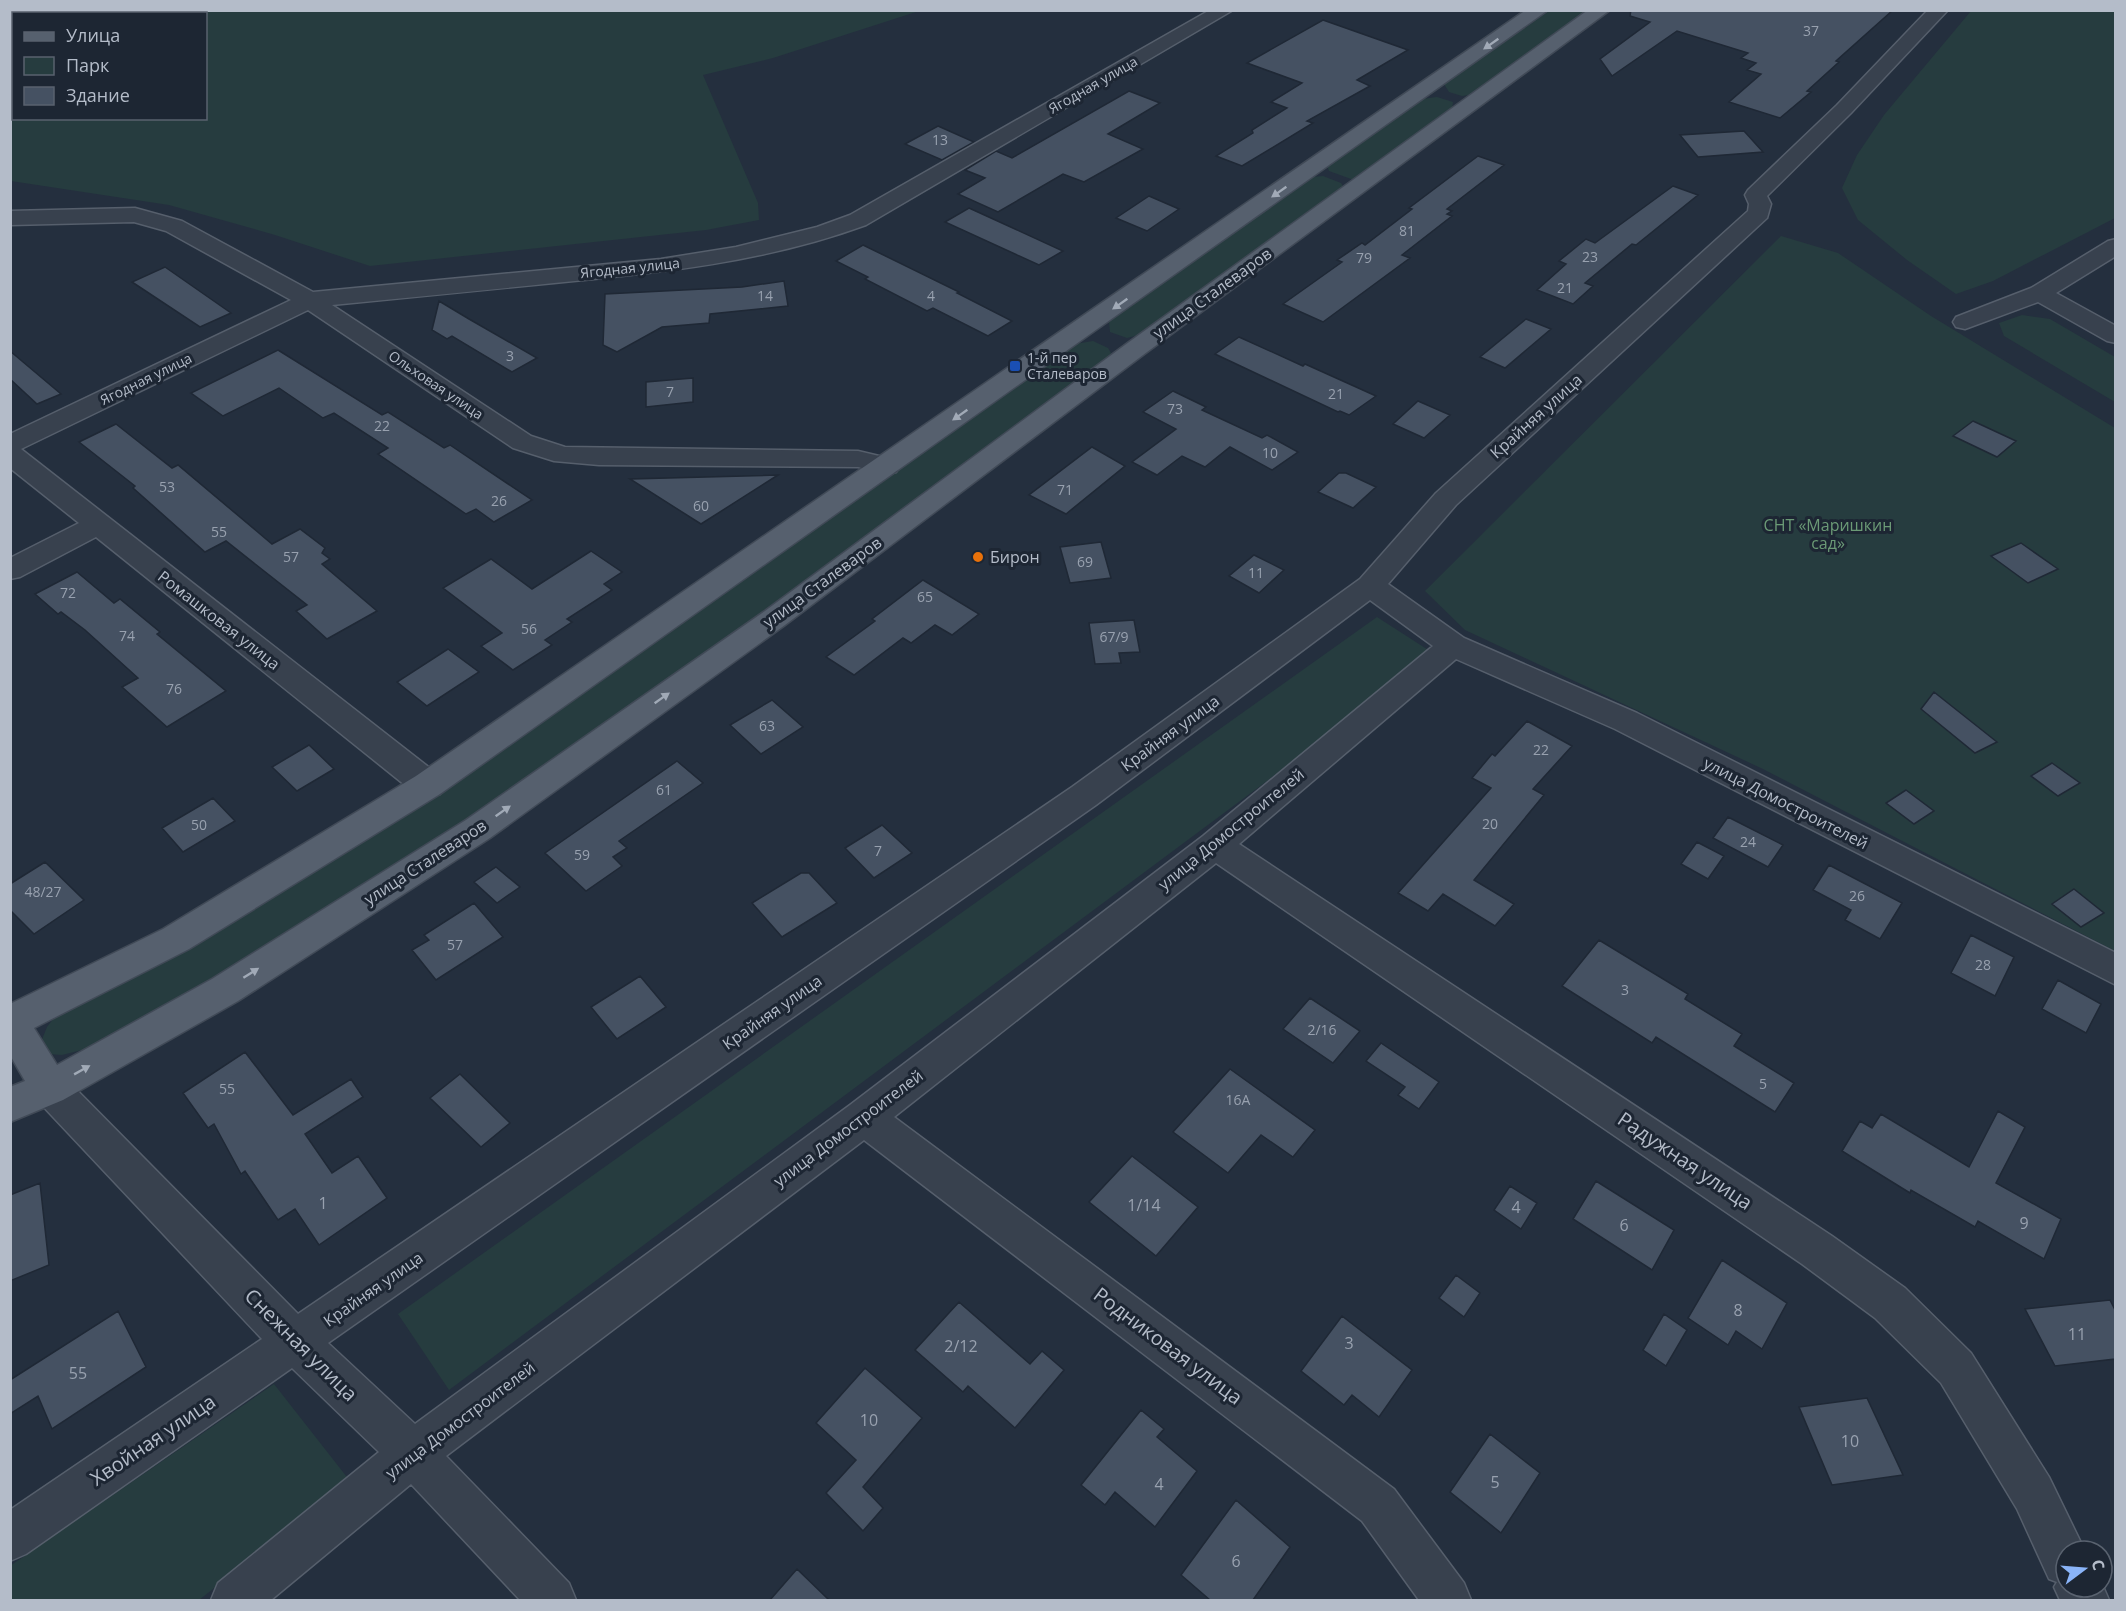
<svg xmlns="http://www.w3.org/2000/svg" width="2126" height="1611" viewBox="0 0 2126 1611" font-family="'Open Sans',sans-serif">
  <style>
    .green { fill: #263c3f }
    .building { fill: #455162; stroke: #1f2835; stroke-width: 1.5 }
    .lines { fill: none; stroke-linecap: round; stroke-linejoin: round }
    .minor-casing { stroke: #565f6c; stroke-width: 3 }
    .major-casing { stroke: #414a57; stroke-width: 3 }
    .minor { fill: #38414e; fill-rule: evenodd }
    .major { fill: #56606e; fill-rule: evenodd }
    .oneway { fill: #a1aab7 }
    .transit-dot { fill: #1a4fb4; stroke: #1d2633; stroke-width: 2 }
    .food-dot { fill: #e8710a; stroke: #1d2633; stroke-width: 2 }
    .labels { text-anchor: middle; stroke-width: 6; stroke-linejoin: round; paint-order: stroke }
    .number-label { font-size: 14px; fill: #98a1af }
    .far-street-label { font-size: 14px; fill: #b4bcc9; stroke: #1d2633 }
    .far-poi-label { font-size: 14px; fill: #b4bcc9; stroke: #1d2633; text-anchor: start }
    .street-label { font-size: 16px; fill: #b4bcc9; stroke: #1d2633 }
    .park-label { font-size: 16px; fill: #6b9a76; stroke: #1d2633 }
    .poi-label { font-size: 16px; fill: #b4bcc9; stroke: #1d2633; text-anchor: start }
    .near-number-label { font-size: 16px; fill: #98a1af }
    .near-street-label { font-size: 20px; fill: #b4bcc9; stroke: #1d2633 }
  </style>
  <rect width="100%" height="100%" fill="#242f3e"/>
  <path class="green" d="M10,11H48L46,13L14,14V118H206V14L181,13L191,11H919L773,58L703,75L758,203L759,220L706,230L370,266L275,235L169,205L11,181Z
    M1549,11H1592L1475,94L1462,96L1449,92L1444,84Z
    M1971,11H2115V218L1993,281L1956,294L1907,260L1858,220L1842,188L1857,155L1884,115Z
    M1437,97L1453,102L1452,110L1357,179H1351L1329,171L1327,166L1422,99Z
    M1323,176L1341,183L1344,188L1142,334L1127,338L1110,332L1109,321L1312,177Z
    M1781,236L1838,253L1931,316L2115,428V951L1763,769L1465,630L1425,591Z
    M2022,315L2050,319L2115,357V402L2004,336L1999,323Z
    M1093,341L1108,348L1111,353L1108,359L594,736L457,831L188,995L86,1049L62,1055L48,1054L41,1042L47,1027L57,1014L432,799L1075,344Z
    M1377,617L1436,655L449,1390L398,1314Z
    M274,1384L350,1481L199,1600H11L10,1566Z"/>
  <path class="building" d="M1631,10H1893L1836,61L1839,62L1807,91L1811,92L1780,118L1729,102L1761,74L1747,70L1756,63L1741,58L1748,53L1677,31L1612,76L1600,59L1650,22L1630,16Z
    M1323,20L1408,50L1357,80L1370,86L1307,121L1313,123L1242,166L1216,156L1253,133L1252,130L1287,108L1271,102L1302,83L1247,63Z
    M1129,91L1160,103L1108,134L1143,149L1084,182L1063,174L998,212L958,194L985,178L965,170L996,151L1012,158Z
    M938,126L974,142L942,160L905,144Z
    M1744,131L1763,152L1698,157L1680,135Z
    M1478,156L1504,165L1447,209L1452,211L1447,214L1452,216L1402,255L1410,258L1323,322L1283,304L1342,262L1337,260L1362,243L1365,245L1412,209L1409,208Z
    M1673,186L1698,195L1636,245L1632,244L1585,283L1593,286L1573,304L1537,290L1566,264L1559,261L1586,239L1595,243Z
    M1149,196L1179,209L1147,231L1116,218Z
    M969,208L1063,251L1039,265L945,222Z
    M863,245L959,292L957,293L1012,321L988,336L933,308L927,311L865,279L868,277L836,261Z
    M165,267L231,313L200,327L132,282Z
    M784,281L788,306L710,314L709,323L662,327L617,352L603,345L605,294L742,287Z
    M439,301L469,319L537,358L512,372L452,336L447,339L432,330Z
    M1526,319L1551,329L1505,368L1480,357Z
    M1239,337L1303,366L1305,364L1376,396L1349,415L1340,411L1338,412L1215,354Z
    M278,350L382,415L388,412L444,448L450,445L532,500L494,522L476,509L466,514L378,454L388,448L334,413L323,418L279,388L223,416L191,393Z
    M10,351L61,394L37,404L10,379Z
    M693,378V402L646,407V382Z
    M1173,391L1206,407L1202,410L1262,438L1267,435L1298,452L1272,470L1230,447L1205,467L1182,456L1157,475L1132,462L1176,429L1143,412Z
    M1418,401L1450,415L1424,438L1393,424Z
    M1973,421L2016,441L1997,457L1953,436Z
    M116,424L172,468L178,465L272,544L300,529L325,548L322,553L330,559L322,564L377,611L327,639L296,611L307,605L226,541L205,552L133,488L135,486L79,442Z
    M1092,447L1125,466L1066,514L1029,495Z
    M1339,473H1346L1376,487L1353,508L1318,492Z
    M778,475L701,524L630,479Z
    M1101,542L1111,578L1070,583L1060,547Z
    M2021,543L2058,569L2028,583L1991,556Z
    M591,551L622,572L604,584L612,590L567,619L572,622L545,640L552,645L513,670L481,646L502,633L443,588L491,559L532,589Z
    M1254,555L1284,570L1259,593L1229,576Z
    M77,572L114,603L120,599L160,632L157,634L226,691L167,727L122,687L138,678L85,630L61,612L58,614L35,594Z
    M923,580L979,614L952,635L935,625L911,643L903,638L854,675L826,657L875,621L872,619Z
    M1134,620L1140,652L1119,653L1121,663L1095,664L1089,623Z
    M448,649L479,672L427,706L397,682Z
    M1934,692L1997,742L1975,753L1921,709Z
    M772,700L803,727L761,754L730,725Z
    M1527,721L1572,746L1533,789L1544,795L1474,880L1514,904L1495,926L1443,894L1428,911L1398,893L1491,788L1472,778L1492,754L1495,756Z
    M309,745L334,769L297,791L272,767Z
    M677,761L703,783L619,841L627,848L613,857L622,866L586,891L545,853Z
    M2052,763L2080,783L2058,796L2031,776Z
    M1906,790L1934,811L1914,824L1886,803Z
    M213,798L235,821L183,852L162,828Z
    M1728,817L1783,845L1768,867L1713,838Z
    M882,825L912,853L874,878L845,848Z
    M1697,842L1724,856L1708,879L1681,864Z
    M45,862L84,900L34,934L10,910V884Z
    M1829,865L1902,903L1880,939L1845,920L1851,910L1813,890Z
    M496,867L520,887L497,903L474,882Z
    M801,873H809L837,903L782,937L752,903Z
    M2074,889L2104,913L2081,927L2052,904Z
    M474,903L503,937L436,980L412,950L429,940L424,935Z
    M1971,935L2014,957L1995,996L1951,973Z
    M1599,940L1688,994L1685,999L1742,1034L1734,1046L1794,1083L1775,1112L1656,1037L1652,1043L1562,986Z
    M640,976L666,1007L617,1039L591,1007Z
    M2058,980L2101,1004L2086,1033L2042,1009Z
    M1310,998L1360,1031L1333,1063L1283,1029Z
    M1381,1043L1439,1082L1419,1109L1398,1095L1405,1087L1366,1061Z
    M245,1052L293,1115L351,1079L363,1097L305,1134L332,1173L358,1156L387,1198L319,1245L295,1209L278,1220L245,1171L241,1174L214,1124L208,1128L183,1093Z
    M1230,1069L1315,1130L1293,1157L1261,1135L1228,1173L1173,1132Z
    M460,1074L510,1123L481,1147L430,1098Z
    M1998,1111L2025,1127L1996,1183L2061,1219L2044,1259L1978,1221L1975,1227L1911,1190L1910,1193L1842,1151L1860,1121L1872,1128L1881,1114L1969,1167Z
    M1132,1156L1198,1207L1156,1256L1089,1202Z
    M1596,1181L1674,1230L1652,1270L1573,1219Z
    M40,1183L49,1265L10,1281V1195Z
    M1510,1186L1537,1203L1521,1229L1494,1210Z
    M1722,1260L1787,1303L1762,1349L1736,1331L1728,1345L1688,1318Z
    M1456,1275L1480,1293L1464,1317L1439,1298Z
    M2110,1300L2115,1310V1359L2055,1366L2025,1309Z
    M959,1302L1030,1364L1042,1351L1064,1370L1015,1428L968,1386L963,1392L915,1350Z
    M118,1311L146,1367L52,1429L38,1396L10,1414V1380Z
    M1664,1314L1687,1330L1666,1366L1643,1350Z
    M1342,1316L1412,1370L1379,1417L1352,1395L1344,1405L1301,1371Z
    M865,1368L922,1418L863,1487L883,1508L863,1531L826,1493L856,1460L816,1423Z
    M1867,1398L1903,1475L1832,1485L1799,1407Z
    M1141,1410L1164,1429L1157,1437L1197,1471L1155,1527L1115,1492L1105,1505L1081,1485Z
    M1490,1434L1540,1473L1501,1533L1450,1492Z
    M1236,1500L1290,1547L1253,1600H1210L1181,1575Z
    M797,1569L829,1600H770Z"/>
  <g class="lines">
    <g class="minor-casing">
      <path id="minor" d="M1210,10H1233L866,225C765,262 660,273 554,283C480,291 406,298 332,305L531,436L565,447L858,451L896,460L900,466L896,472L887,474L858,467L599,465L554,461L513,448L308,310L21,449L440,776L444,785L440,794L428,797L416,794L96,537L20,577L10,579V558L79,523L10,468V434L291,300L166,231L134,222L10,225V211L135,208L182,221L313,292L661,259L736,247L817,227L850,215Z
        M1928,10H1948L1851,113L1767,196L1771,204L1767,218L1456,505L1388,584L1464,638L1637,713L2116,953V985L1615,729L1456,659L1239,844L1832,1236L1905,1288L1971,1353L2049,1477L2085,1551H2066V1587H2102V1584L2109,1600H2060L2054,1587L2057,1582L2049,1579L2017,1509L1941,1383L1875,1318L1802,1264L1216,863L894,1117L1394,1489L1464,1583L1471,1600H1419L1362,1521L864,1140L446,1456L569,1583L576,1600H520L411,1484L271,1600H211L218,1583L379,1452L292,1368L26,1554L10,1561V1510L262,1339L37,1100L31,1088L37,1076L50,1071L63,1076L298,1314L1072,787L1360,579L1436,493L1748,211L1749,204L1745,195L1748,190L1837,105ZM1370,600L1433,646L1203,836L850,1105L415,1424L328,1343L1096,805Z
        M2116,239V256L2056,293L2116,326V343L2107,341L2038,302L1965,329L1956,327L1953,322L1956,317L2031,288L2108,241Z"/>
    </g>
    <g class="major-casing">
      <path id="major" d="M1526,10H1548L440,794L189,949L34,1028L57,1065L212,979L466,820L765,611L1125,345L1588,10H1610L1143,355L785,625L490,838L238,1001L63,1100L10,1122V1087L25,1081L10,1055V1004L163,929L416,776Z"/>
    </g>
    <use href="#minor" class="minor"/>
    <use href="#major" class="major"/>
  </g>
  <defs><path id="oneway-solid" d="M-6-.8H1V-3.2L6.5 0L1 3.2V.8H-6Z" transform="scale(1.5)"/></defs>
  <g class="oneway">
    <use href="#oneway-solid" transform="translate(1491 44) rotate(145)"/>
    <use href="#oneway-solid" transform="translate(1279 192) rotate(145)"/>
    <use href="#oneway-solid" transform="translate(1120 304) rotate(145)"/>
    <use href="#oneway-solid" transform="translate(960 415) rotate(145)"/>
    <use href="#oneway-solid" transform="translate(662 698) rotate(-35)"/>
    <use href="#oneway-solid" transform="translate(503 811) rotate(-35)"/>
    <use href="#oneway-solid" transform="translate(251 973) rotate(-32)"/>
    <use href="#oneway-solid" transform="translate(82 1070) rotate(-29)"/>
  </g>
  <rect class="transit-dot" x="1009" y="360" width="12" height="12" rx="3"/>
  <circle class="food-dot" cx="978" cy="557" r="6"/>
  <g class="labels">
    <g class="number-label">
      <text x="1811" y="36">37</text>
      <text x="940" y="145">13</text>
      <text x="1407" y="236">81</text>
      <text x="1590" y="262">23</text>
      <text x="1364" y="263">79</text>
      <text x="1565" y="293">21</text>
      <text x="765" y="301">14</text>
      <text x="931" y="301">4</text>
      <text x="510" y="361">3</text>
      <text x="670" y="397">7</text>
      <text x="1336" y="399">21</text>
      <text x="1175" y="414">73</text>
      <text x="382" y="431">22</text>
      <text x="1270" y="458">10</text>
      <text x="167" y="492">53</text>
      <text x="1065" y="495">71</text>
      <text x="499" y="506">26</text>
      <text x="701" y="511">60</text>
      <text x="219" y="537">55</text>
      <text x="291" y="562">57</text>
      <text x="1085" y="567">69</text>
      <text x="1256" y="578">11</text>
      <text x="68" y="598">72</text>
      <text x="925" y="602">65</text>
      <text x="529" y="634">56</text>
      <text x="127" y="641">74</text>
      <text x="1114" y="642">67/9</text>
      <text x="174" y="694">76</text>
      <text x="767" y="731">63</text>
      <text x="1541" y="755">22</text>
      <text x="664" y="795">61</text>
      <text x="1490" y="829">20</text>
      <text x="199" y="830">50</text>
      <text x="1748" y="847">24</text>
      <text x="878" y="856">7</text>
      <text x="582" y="860">59</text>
      <text x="43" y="897">48/27</text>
      <text x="1857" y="901">26</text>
      <text x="455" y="950">57</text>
      <text x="1983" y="970">28</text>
      <text x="1625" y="995">3</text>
      <text x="1322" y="1035">2/16</text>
      <text x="1763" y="1089">5</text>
      <text x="227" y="1094">55</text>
      <text x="1238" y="1105">16А</text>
    </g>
    <g class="far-street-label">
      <text transform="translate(1093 85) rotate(-30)" y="5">Ягодная улица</text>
      <text transform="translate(630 268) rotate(-6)" y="5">Ягодная улица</text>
      <text transform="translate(146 379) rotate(-26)" y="5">Ягодная улица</text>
      <text transform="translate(436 385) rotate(34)" y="5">Ольховая улица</text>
    </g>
    <g class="far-poi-label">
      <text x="1027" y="363">1-й пер<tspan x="1027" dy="16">Сталеваров</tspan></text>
    </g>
    <g class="street-label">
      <text transform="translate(1212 293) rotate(-36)" y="6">улица Сталеваров</text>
      <text transform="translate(1536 416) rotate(-42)" y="6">Крайняя улица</text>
      <text transform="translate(822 582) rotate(-36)" y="6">улица Сталеваров</text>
      <text transform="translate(219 620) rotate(38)" y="6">Ромашковая улица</text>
      <text transform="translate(1170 733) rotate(-36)" y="6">Крайняя улица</text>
      <text transform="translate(1786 803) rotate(27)" y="6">улица Домостроителей</text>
      <text transform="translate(1231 829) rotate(-39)" y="6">улица Домостроителей</text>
      <text transform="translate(425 862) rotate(-33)" y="6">улица Сталеваров</text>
      <text transform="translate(772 1012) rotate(-35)" y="6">Крайняя улица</text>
      <text transform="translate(848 1128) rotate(-37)" y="6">улица Домостроителей</text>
      <text transform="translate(373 1289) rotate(-35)" y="6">Крайняя улица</text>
      <text transform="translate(460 1420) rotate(-37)" y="6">улица Домостроителей</text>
    </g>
    <g class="park-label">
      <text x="1828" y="531">СНТ «Маришкин<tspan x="1828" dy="18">сад»</tspan></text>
    </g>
    <g class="poi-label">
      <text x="990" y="563">Бирон</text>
    </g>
    <g class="near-number-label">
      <text x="323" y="1209">1</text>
      <text x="1144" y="1211">1/14</text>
      <text x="1516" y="1213">4</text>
      <text x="2024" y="1229">9</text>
      <text x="1624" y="1231">6</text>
      <text x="1738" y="1316">8</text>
      <text x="2077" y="1340">11</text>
      <text x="1349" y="1349">3</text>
      <text x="961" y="1352">2/12</text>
      <text x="78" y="1379">55</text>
      <text x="869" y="1426">10</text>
      <text x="1850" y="1447">10</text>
      <text x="1495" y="1488">5</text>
      <text x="1159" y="1490">4</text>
      <text x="1236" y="1567">6</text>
    </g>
    <g class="near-street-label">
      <text transform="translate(1685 1161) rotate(34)" y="7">Радужная улица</text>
      <text transform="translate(301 1345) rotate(45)" y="7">Снежная улица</text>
      <text transform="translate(1168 1346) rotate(37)" y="7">Родниковая улица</text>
      <text transform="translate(153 1440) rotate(-34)" y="7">Хвойная улица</text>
    </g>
  </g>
  <rect width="2126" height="1611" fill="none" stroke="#b4bcc9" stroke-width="24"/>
  <rect x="12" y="12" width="195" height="108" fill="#1d2633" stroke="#59626f" stroke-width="1.5"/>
  <rect x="24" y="32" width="30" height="9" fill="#56606e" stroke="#59626f" stroke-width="1.5"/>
  <text x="66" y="42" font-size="18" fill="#b4bcc9">Улица</text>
  <rect x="24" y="57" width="30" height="18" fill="#263c3f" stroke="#59626f" stroke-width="1.5"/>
  <text x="66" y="72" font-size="18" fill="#b4bcc9">Парк</text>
  <rect x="24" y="87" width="30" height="18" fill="#455162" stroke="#59626f" stroke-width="1.5"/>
  <text x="66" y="102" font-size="18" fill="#b4bcc9">Здание</text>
  <g transform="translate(2084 1569) rotate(74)"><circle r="28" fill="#1d2633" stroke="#59626f" stroke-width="1.5"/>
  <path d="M0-4.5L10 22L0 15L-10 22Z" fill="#8ab4f8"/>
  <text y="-9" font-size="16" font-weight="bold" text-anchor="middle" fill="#b4bcc9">С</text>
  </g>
</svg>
